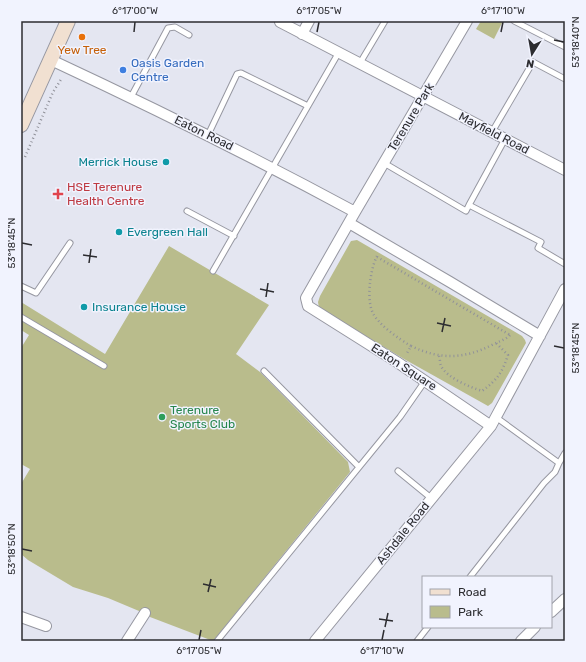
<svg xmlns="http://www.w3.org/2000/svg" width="586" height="662" viewBox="0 0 586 662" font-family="Rubik,sans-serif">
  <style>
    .green { fill: #b9bc8c }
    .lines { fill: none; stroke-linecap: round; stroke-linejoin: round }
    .lane-casing { stroke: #9697a1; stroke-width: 7 }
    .street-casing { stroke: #9697a1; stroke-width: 12 }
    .secondary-casing { stroke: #9697a1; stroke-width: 16 }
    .path { stroke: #909199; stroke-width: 2.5; stroke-dasharray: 1 3; stroke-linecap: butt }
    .lane { stroke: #fff; stroke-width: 5 }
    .street { stroke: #fff; stroke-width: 10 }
    .secondary { stroke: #f1e0d1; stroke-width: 14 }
    .ticks { fill: none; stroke: #2c2c30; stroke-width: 1.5 }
    .food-dot { fill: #e8710a; stroke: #f1f3fe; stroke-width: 1.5 }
    .shop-dot { fill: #3f7fe0; stroke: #f1f3fe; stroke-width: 1.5 }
    .culture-dot { fill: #0f9aa8; stroke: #f1f3fe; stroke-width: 1.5 }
    .health-dot { fill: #e0444e; stroke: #f1f3fe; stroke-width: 1.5 }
    .leisure-dot { fill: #2e9e5b; stroke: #f1f3fe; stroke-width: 1.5 }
    .labels { text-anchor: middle; stroke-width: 3; stroke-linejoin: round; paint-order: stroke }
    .food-label { font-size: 12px; fill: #c56008; stroke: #f1f3fe }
    .shop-label { font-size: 12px; fill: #366cbe; stroke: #f1f3fe; text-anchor: start }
    .street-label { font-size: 12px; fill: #2c2c30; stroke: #f1f3fe }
    .culture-label { font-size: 12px; fill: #0d838f; stroke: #f1f3fe; text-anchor: start }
    .health-label { font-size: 12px; fill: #be3a42; stroke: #f1f3fe; text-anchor: start }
    .leisure-label { font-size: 12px; fill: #27864d; stroke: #f1f3fe; text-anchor: start }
    .neatline { fill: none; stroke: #2c2c30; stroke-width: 1.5 }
    .ticks-label { font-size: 10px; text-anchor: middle; fill: #2c2c30 }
  </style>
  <rect width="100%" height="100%" fill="#e4e6f1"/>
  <path class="green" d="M481,21H503L494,39L476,29Z
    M357,240L522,336L525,340L526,343L492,403L488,406L404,359L319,308L318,302L320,296L351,241Z
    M169,246L269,305L236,354L260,372L348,462L350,472L213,641L150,617L149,614L139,611L108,598L73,587L28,560L21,554V484L30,469L21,464V348L29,335L21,330V302L105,354Z"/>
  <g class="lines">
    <g class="lane-casing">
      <path id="lane" d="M514,21L565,47
        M360,63L385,21
        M131,97L168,28L175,27L189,35
        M492,132L533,62L565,79
        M208,135L237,74L241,73L308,106
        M505,139L469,205L541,242L538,248L565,264
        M384,163L466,211L469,205
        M187,211L234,236
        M213,271L339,52
        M21,286L36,293L70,243
        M21,317L104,366
        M264,371L359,467
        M559,463L565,453
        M398,471L431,498
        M470,577L544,483L555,472L559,463L497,418
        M217,641L400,417L425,381
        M417,641L428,627"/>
    </g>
    <g class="street-casing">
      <path id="street" d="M467,21L355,212L306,298L308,306L397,362L491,426
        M280,22L565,170
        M302,34L309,21
        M51,60C154,108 255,158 355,212
        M349,223L450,282L540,336
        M551,612L565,599
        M21,617L46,626
        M127,641L145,613
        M315,641L491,426L565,289
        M521,641L535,627"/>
    </g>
    <g class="secondary-casing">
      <path id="secondary" d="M21,125L68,21"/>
    </g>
    <path class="path" d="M25,157L53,92L62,78
      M377,256C373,264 371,274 370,283C369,292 369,303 372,311C377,324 399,339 411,346L406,355
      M377,257L510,335
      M411,346C440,360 464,359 492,345C499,341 506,340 511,334
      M439,356C440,359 440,363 441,366C447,378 470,387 482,391C497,380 502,373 508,355L496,343"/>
    <use href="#lane" class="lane"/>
    <use href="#street" class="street"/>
    <use href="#secondary" class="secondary"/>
  </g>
  <path class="ticks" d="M134,32L135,22M317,32L319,22M501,32L503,22M554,40L564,42M22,243L32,245M83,255L97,257M89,263L91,249M260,289L274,292M266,297L268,283M437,323L451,326M442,332L445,318M554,346L564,348M22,549L32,551M203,584L216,587M208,592L211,579M379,619L393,621M385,627L388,613M199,640L201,630M382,640L384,630"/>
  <circle class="food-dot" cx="82" cy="37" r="4"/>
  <circle class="shop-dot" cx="123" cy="70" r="4"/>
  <g class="culture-dot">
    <circle cx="166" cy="162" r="4"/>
    <circle cx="119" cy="232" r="4"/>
    <circle cx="84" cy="307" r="4"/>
  </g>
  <path class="health-dot" d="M56 188h4v4h4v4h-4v4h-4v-4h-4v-4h4z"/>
  <circle class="leisure-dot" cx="162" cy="417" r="4"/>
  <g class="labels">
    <g class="food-label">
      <text x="82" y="54">Yew Tree</text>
    </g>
    <g class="shop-label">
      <text x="131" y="67">Oasis Garden<tspan x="131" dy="14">Centre</tspan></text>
    </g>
    <g class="street-label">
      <text transform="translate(411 117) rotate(-59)" y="4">Terenure Park</text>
      <text transform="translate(204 133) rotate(26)" y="4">Eaton Road</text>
      <text transform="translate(494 133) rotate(27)" y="4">Mayfield Road</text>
      <text transform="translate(404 367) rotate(33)" y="4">Eaton Square</text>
      <text transform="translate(403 533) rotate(-51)" y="4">Ashdale Road</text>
    </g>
    <g class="culture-label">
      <text x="158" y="166" text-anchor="end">Merrick House</text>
      <text x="127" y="236">Evergreen Hall</text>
      <text x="92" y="311">Insurance House</text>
    </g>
    <g class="health-label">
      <text x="67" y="191">HSE Terenure<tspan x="67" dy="14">Health Centre</tspan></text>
    </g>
    <g class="leisure-label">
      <text x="170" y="414">Terenure<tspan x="170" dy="14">Sports Club</tspan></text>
    </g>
  </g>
  <rect width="586" height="662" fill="none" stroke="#f1f3fe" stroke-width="44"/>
  <rect x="422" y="576" width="130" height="52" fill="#f1f3fe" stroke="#a2a3ac"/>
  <rect x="430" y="589" width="20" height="6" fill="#f1e0d1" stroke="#a2a3ac"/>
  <text x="458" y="596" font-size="12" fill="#2c2c30">Road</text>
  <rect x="430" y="606" width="20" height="12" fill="#b9bc8c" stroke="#a2a3ac"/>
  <text x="458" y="616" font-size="12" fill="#2c2c30">Park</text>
  <g transform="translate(532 54) rotate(191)" stroke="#f1f3fe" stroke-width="3" paint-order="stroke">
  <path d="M0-3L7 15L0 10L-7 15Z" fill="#2c2c30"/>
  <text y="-6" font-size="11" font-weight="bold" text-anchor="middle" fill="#2c2c30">N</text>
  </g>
  <rect x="22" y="22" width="542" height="618" class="neatline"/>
  <g class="ticks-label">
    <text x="135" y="14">6°17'00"W</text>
    <text x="319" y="14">6°17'05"W</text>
    <text x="503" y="14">6°17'10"W</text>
    <text transform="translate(575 42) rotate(-90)" y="4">53°18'40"N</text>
    <text transform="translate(11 243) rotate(-90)" y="4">53°18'45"N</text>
    <text transform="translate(575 348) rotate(-90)" y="4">53°18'45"N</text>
    <text transform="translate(11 549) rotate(-90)" y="4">53°18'50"N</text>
    <text x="199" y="654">6°17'05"W</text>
    <text x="382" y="654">6°17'10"W</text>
  </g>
</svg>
